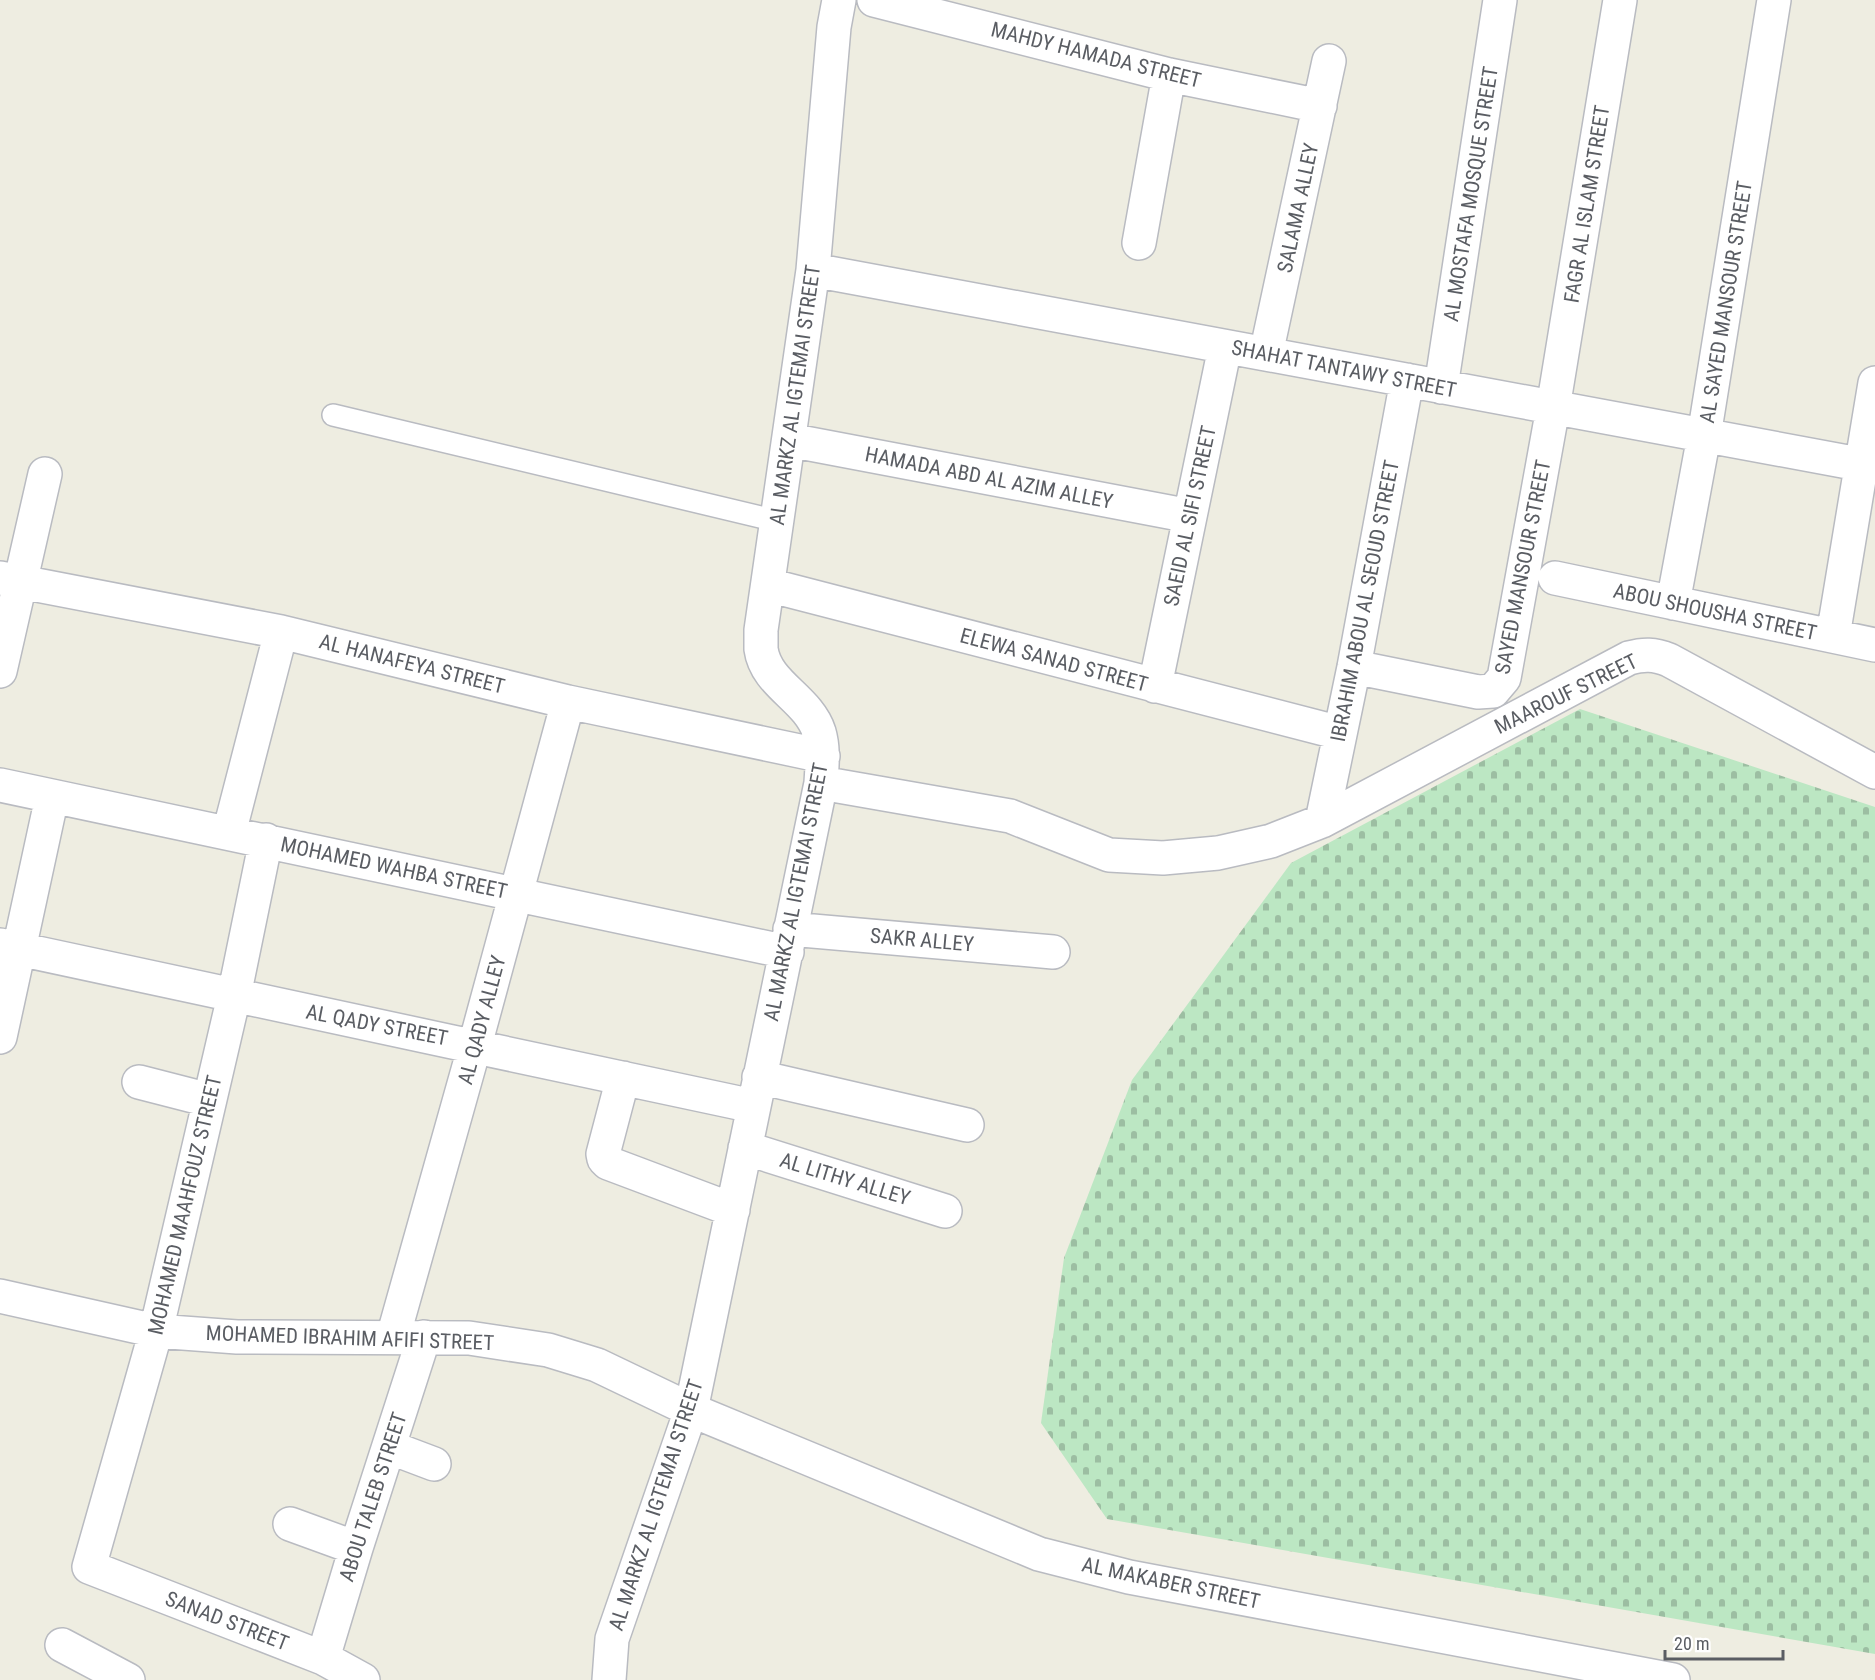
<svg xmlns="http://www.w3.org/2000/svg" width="1875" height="1680" viewBox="0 0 1875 1680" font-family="'Roboto Condensed',sans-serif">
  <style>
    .cemetery { fill: url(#cemetery-stones) }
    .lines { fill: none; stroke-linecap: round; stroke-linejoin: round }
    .lane-casing { stroke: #b9bbc1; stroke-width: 24 }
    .street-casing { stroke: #b9bbc1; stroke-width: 36 }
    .lane { stroke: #fff; stroke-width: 21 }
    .street { stroke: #fff; stroke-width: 33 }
    .labels { text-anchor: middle; stroke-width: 4.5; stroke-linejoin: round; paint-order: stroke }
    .street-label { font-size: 21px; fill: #5a5d63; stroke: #fff }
  </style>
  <defs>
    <pattern id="cemetery-stones" width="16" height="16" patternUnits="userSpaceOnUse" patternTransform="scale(1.5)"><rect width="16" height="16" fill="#bce7c3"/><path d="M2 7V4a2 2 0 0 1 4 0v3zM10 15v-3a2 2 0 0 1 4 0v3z" fill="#9cbea2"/></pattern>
  </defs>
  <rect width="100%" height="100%" fill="#eeede1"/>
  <path class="cemetery" d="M1580,709L1875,807V1654L1107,1519L1041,1423L1064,1258L1132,1080L1291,863Z"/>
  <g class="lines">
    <g class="lane-casing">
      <path id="lane" d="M333,415L777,521"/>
    </g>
    <g class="street-casing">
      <path id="street" d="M874,0L1169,75L1320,106
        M1139,243L1169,75
        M813,270L1875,467
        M1266,354L1329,61
        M1441,387L1500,0
        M789,440L1190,516
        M0,578L281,632L568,702L823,756
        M1555,578L1875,645
        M768,585L1340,733
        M1673,603L1704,436L1774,0
        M1833,636L1875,383
        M1354,667L1478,692L1493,691L1504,678L1553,408L1620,0
        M0,671L45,474
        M1155,686L1225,347
        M821,783L1010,816L1109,855L1163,858L1218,853L1271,841L1322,821L1629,658C1644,654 1654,654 1669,660L1875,772
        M0,785L787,952
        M1322,821L1354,667L1407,380
        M229,833L281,632
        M266,840L234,996L156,1331L89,1567L323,1658L363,1680
        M790,929L1053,952
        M0,945C251,1000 502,1052 753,1106
        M0,1037L52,797
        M759,1077L967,1125
        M623,1078L603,1154L604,1159L608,1163L733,1210
        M139,1082L209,1100
        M745,1148L945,1211
        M0,1296L156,1331L237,1337L469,1338L548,1350L597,1365L691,1410L1039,1554L1129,1577L1673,1680
        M393,1337L475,1045L568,702
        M389,1447L434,1464
        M290,1524L356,1548
        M62,1645L128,1680
        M323,1658L356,1548L424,1337
        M609,1680L612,1639L691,1410L821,783C822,765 824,749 819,732C808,698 766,685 761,649C761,643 761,636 761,630L813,270L834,27L839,0"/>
    </g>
    <use href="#lane" class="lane"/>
    <use href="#street" class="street"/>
  </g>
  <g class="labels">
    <g class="street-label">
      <text transform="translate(1096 55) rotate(14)" y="7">MAHDY HAMADA STREET</text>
      <text transform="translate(1471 194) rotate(-81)" y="7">AL MOSTAFA MOSQUE STREET</text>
      <text transform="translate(1587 204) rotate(-81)" y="7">FAGR AL ISLAM STREET</text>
      <text transform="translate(1298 208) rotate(-78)" y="7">SALAMA ALLEY</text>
      <text transform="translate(1726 302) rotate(-81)" y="7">AL SAYED MANSOUR STREET</text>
      <text transform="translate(1344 369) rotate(11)" y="7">SHAHAT TANTAWY STREET</text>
      <text transform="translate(795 395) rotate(-82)" y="7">AL MARKZ AL IGTEMAI STREET</text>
      <text transform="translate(989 478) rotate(11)" y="7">HAMADA ABD AL AZIM ALLEY</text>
      <text transform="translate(1190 516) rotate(-78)" y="7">SAEID AL SIFI STREET</text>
      <text transform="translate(1523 567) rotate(-79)" y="7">SAYED MANSOUR STREET</text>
      <text transform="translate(1365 601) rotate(-79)" y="7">IBRAHIM ABOU AL SEOUD STREET</text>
      <text transform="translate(1715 612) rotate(12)" y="7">ABOU SHOUSHA STREET</text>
      <text transform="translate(1054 660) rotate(15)" y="7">ELEWA SANAD STREET</text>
      <text transform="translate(412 664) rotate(14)" y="7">AL HANAFEYA STREET</text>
      <text transform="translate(1566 694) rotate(-26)" y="7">MAAROUF STREET</text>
      <text transform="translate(394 868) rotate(12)" y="7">MOHAMED WAHBA STREET</text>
      <text transform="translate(796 892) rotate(-79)" y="7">AL MARKZ AL IGTEMAI STREET</text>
      <text transform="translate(922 940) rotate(5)" y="7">SAKR ALLEY</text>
      <text transform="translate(482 1020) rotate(-75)" y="7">AL QADY ALLEY</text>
      <text transform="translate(377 1025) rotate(11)" y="7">AL QADY STREET</text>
      <text transform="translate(845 1179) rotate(17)" y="7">AL LITHY ALLEY</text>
      <text transform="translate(185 1205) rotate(-77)" y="7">MOHAMED MAAHFOUZ STREET</text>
      <text transform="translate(350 1338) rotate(2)" y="7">MOHAMED IBRAHIM AFIFI STREET</text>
      <text transform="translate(373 1497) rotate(-72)" y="7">ABOU TALEB STREET</text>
      <text transform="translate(656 1505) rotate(-72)" y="7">AL MARKZ AL IGTEMAI STREET</text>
      <text transform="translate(1171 1583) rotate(12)" y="7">AL MAKABER STREET</text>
      <text transform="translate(227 1621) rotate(21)" y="7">SANAD STREET</text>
    </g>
  </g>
  <path d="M1665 1650v9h118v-9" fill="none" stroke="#5a5d63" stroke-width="3"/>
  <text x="1674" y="1650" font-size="18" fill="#5a5d63" stroke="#ffffff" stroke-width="4.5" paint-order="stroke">20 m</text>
</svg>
